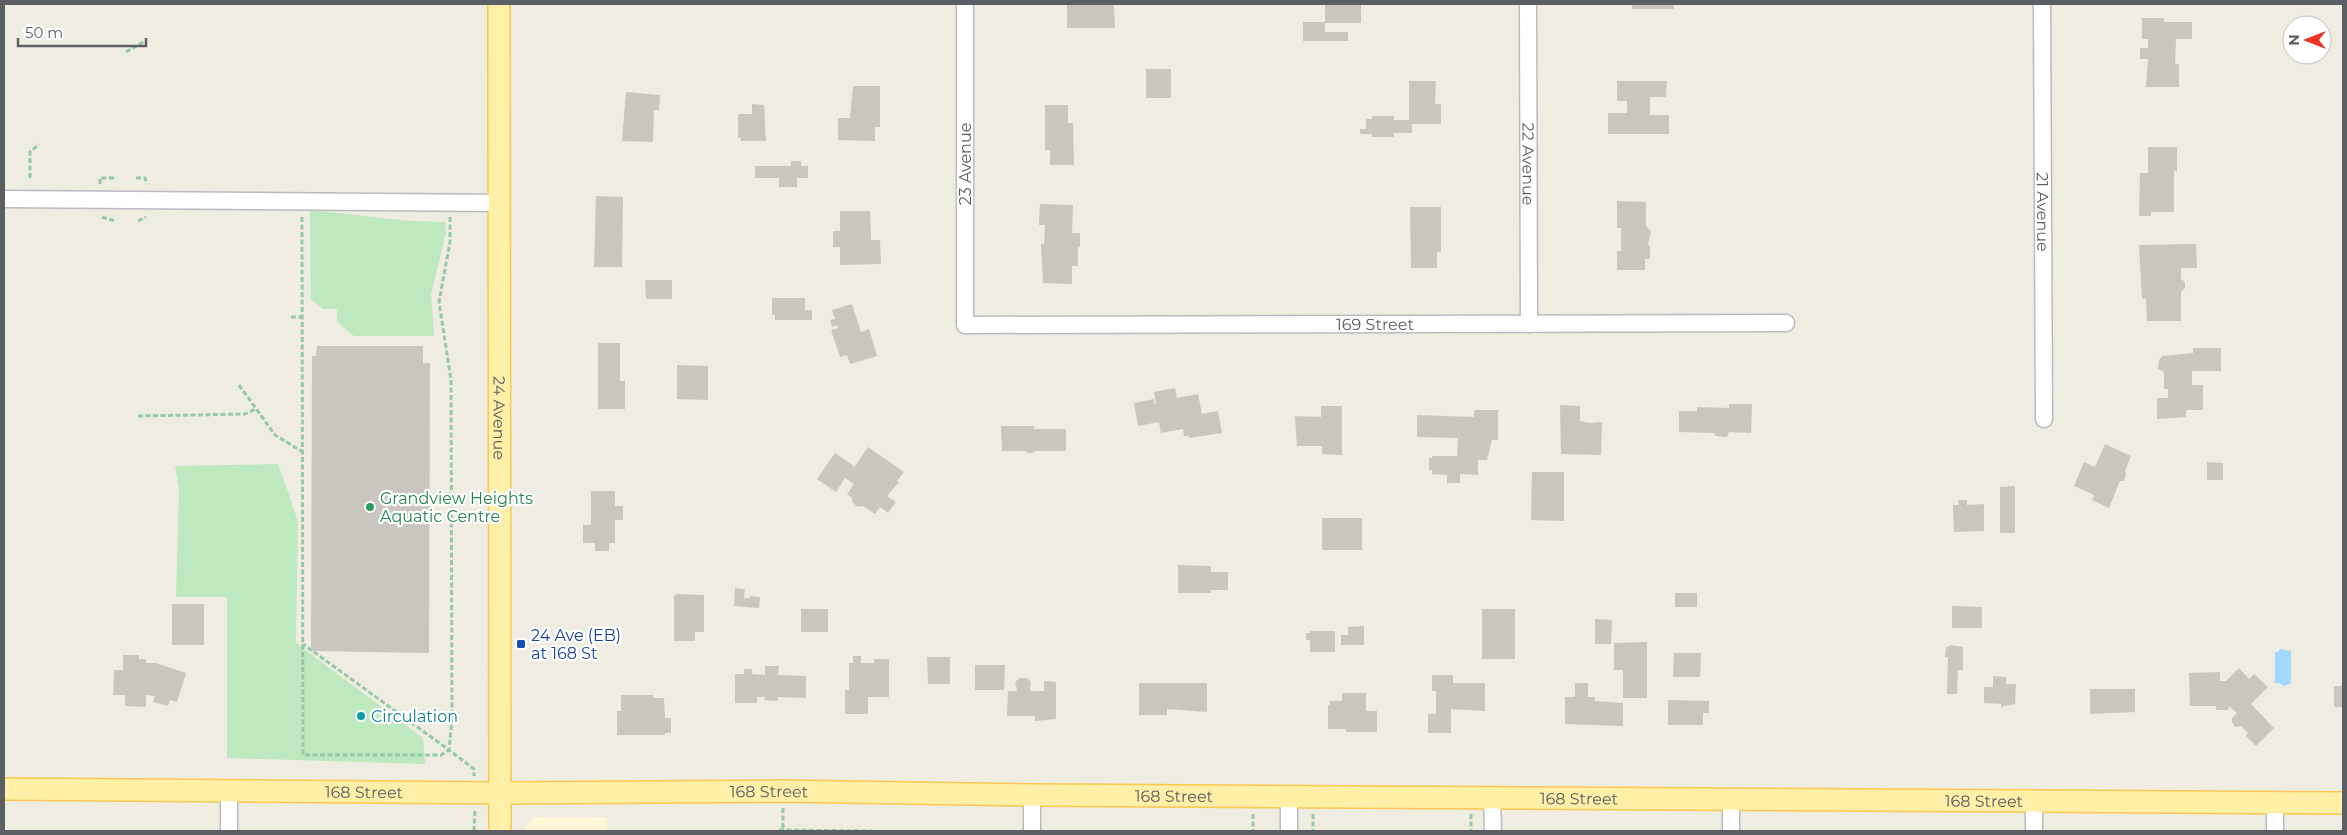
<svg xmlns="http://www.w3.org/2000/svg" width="2347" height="835" viewBox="0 0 2347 835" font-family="Montserrat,sans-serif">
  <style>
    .commercial { fill: #fff5d7 }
    .green { fill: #bee8bd }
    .water { fill: #a2d8ff }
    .building { fill: #c9c6bf }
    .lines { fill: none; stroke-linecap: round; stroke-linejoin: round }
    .minor-casing { stroke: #b8bbc0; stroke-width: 19 }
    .major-casing { stroke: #fac750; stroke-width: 24 }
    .path { stroke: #95c9a4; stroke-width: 3; stroke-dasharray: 5 2.5; stroke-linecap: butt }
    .minor { stroke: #fff; stroke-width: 16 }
    .major { stroke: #ffefa7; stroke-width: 21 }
    .leisure-dot { fill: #2e9e5b; stroke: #fff; stroke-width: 2 }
    .transit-dot { fill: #1a4fb4; stroke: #fff; stroke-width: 2 }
    .culture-dot { fill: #0f9aa8; stroke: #fff; stroke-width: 2 }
    .labels { text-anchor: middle; stroke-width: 4.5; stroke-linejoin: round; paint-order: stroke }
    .street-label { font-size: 16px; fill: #5b5f64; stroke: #fff }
    .leisure-label { font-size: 16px; fill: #27864d; stroke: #fff; text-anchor: start }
    .transit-label { font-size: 16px; fill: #164399; stroke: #fff; text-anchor: start }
    .culture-label { font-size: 16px; fill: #0d838f; stroke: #fff; text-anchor: start }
  </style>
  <rect width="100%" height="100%" fill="#efece2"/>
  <path class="commercial" d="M533,817H607V831H523Z"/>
  <path class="green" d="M310,210L410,221L445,222L446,233L431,294L434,336H354L337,322V309H323L311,299Z
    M278,464L298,521L296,643L423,738L425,764L227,758V597H176L179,489L175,466Z"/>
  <path class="water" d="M2280,649L2291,651V683L2284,686L2279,683H2275V652H2278Z"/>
  <path class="building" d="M1067,4H1114L1115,28H1067Z
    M1325,4H1361V23H1325Z
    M1632,4H1674V9H1632Z
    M2142,18H2164V22H2192V39H2176L2175,64H2179V87H2146L2148,59H2140V48H2148V39H2142Z
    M1303,22H1325V32H1348V41H1303Z
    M1146,69H1171V98H1146Z
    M1409,81H1436L1435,104H1441V124H1412V133H1394V137H1372V134H1360V129H1366V119H1372V116H1394V120H1409Z
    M1617,81H1667L1666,97H1650V115H1669V134H1608V113H1627V101H1617Z
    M853,86H880V127H875V141L838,140V118H850Z
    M626,92L660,95L659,110H654L653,142L622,141Z
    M752,104L764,105L766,141H741V138H738V114H752Z
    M1045,105H1068V123H1073L1074,165H1050V150H1045Z
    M2148,147H2177V171H2174V212H2151V216H2139L2140,173H2148Z
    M791,161H801V166H808V178H797V187H779V178H755V166H791Z
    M596,196L623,197L622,267H594Z
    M1617,201L1646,202V226L1651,231L1648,245L1650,246V259H1645V270H1617V251H1621V228H1617Z
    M1040,204L1073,205L1072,233H1080V247H1078V266H1072V284L1043,283L1041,244H1044L1045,225H1039Z
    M1410,207H1441V252H1437V268H1411Z
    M840,211H870L871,240H880L881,264L840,265V247H833V231H840Z
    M2196,244L2197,268H2181V279L2185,282V288L2181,292V321H2147L2146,299H2142L2139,245Z
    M645,280H672V299H646Z
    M772,298H805V310H812V320H775V315H772Z
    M852,304L861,332L869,329L877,356L850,364L847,355L840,357L831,330L838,328L837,325L832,327L830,320L835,319L832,310Z
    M598,343H620V381H625V409H598Z
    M317,346H423V363H430L429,653L311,651L312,356H316Z
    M2193,348H2221V371H2192V385H2203V410H2186V417L2157,419V398H2168V389H2164V372L2158,369L2159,360L2162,356L2193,353Z
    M677,365L708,366V400L677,399Z
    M1175,388L1177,398L1198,394L1202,414L1218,411L1222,433L1189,438V436H1184L1183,429L1161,433L1159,422L1138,426L1134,403L1154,399V404H1156L1154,392Z
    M1729,404H1752L1751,433L1729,432L1727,437L1716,436L1714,433L1679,432V411H1697V407L1729,408Z
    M1560,405L1580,406V421L1589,423L1602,422L1601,455L1561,454Z
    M1321,406H1342V455L1322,454V446H1297L1295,416L1321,417Z
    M1474,410H1498V440H1492L1487,460H1478V475L1460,474V483H1447V475L1432,474V470H1429V458H1432V456H1457L1458,438L1417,437V415L1474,417Z
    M1001,426H1034V429H1066V451H1035L1033,453H1028L1026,451H1002Z
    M2105,444L2131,456L2125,471L2126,475L2124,481H2120L2109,508L2092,500L2094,495L2074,486L2084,462L2095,467Z
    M868,447L904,472L897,481L899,482L887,496L896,502L888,513L880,507L875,514L863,506L858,507L853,503L852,498L847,494L854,484L845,478L836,492L817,479L835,453L854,466L851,472Z
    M2207,462L2223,463V480H2207Z
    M1532,472H1564V521L1531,520Z
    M2015,486V533H2000V487Z
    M591,491H615V506H623V520H615V543H609V551H595V543H583V525H591Z
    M1958,500H1967V505L1984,504V531L1954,532L1953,505H1959Z
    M1322,518H1362V550H1322Z
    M1178,565L1211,566V572H1228V590H1211V593H1178Z
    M735,588L745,589L744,598H750V596L760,597L759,608L734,606Z
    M1675,593H1697V607H1675Z
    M677,594L704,595V632H695V641H674V596Z
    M172,604H204V645H172Z
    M1952,606L1982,607V628H1952Z
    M801,609H828V632H801Z
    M1482,609H1515V659H1482Z
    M1595,619L1612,620L1611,644H1595Z
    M1364,626V645H1341V635H1348V627Z
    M1310,631H1335V652H1310V640H1306V633H1310Z
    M1647,642V698H1623V670H1614V643Z
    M1949,645L1963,647V670H1958L1957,694H1947L1948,657H1945L1946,647H1949Z
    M1674,653H1701L1700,677H1673Z
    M123,655H139V659H146V663H156L186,673L177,702L170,700L168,706L153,702L155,696L146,695V707L125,706V695H113L114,670H123Z
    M853,656H861V663H874V659H889V697H868V714H845V690H849V663H853Z
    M927,657H950V684H928Z
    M975,665H1005L1004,690H975Z
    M765,666H779L778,675L806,676V698L778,697V701L764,700L765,697H757V703H735V674H744V669H752V674L765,675Z
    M2239,668L2249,679L2254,674L2268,687L2251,704L2274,728L2256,746L2246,736L2248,733L2241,726L2235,727L2232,722V718L2237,713L2229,706L2228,710H2216V706H2190L2189,673L2220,672V681H2226Z
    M1432,675H1453V683H1485V711L1451,709V733H1428V714H1436V691H1432Z
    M1993,676L2006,677V684H2016L2015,704L2001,707V704L1984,703V687H1993Z
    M1020,678H1027L1031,682L1030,691H1044V681L1056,682V719L1035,721V716H1007L1008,691H1017L1015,682Z
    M1139,683H1207V712L1167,709V715H1139Z
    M1575,683H1588V697H1595V701L1623,703V726L1565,724V697H1575Z
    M2334,686H2343V707H2334Z
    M2090,689H2135V712L2090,714Z
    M1342,693H1366V711H1377V732H1346V729H1328V705H1330V701H1342Z
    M621,695H653V698H664L665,718H671V733H665V735H617V711H621Z
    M1668,700L1709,701V713H1703V725H1668Z"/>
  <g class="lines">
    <g class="minor-casing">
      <g id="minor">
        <path id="s1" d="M965,4V325L1786,323"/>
        <path id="s2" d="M1528,4L1529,324"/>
        <path id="s3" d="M2042,4L2044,419"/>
        <path d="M4,199L499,203"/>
        <path d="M229,791V831"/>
        <path d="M1032,795V831"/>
        <path d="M1289,797V831"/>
        <path d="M1492,797L1493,831"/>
        <path d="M1731,799V831"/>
        <path d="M2034,801V831"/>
        <path d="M2275,802V831"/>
      </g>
    </g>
    <g class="major-casing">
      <g id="major">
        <path id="s4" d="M499,4L500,831"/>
        <path id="s5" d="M4,789L500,793L782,791L1032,795L2343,803"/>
      </g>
    </g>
    <path class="path" d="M126,52L145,41
      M30,178V152L39,144
      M136,178H145L147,184
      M100,184V178H115
      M102,217L115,221
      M302,217L303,755H441L449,750L303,644
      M450,217V242L439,302L451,380L452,718L449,750L474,769V776
      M138,221L146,217
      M291,317H301
      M239,385L275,435L301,451
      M138,416L245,414L256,409
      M783,808V830
      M1253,814V831
      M1313,814V831
      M1471,814V831
      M779,830L872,831
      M474,831L475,809"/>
    <use href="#minor" class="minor"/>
    <use href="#major" class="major"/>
  </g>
  <circle class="leisure-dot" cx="370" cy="507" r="5"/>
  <rect class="transit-dot" x="516" y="639" width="10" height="10" rx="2.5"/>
  <circle class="culture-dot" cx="361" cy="716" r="5"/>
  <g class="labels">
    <g class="street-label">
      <text transform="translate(965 164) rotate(-90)" y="6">23 Avenue</text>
      <text dy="6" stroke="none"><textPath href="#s2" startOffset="160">22 Avenue</textPath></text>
      <text dy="6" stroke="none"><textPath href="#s3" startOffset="208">21 Avenue</textPath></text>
      <text dy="6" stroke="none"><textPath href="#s1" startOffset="731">169 Street</textPath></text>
      <text dy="6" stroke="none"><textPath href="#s4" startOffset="414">24 Avenue</textPath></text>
      <text dy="6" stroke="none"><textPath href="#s5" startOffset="360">168 Street</textPath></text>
      <text dy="6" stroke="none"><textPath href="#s5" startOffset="765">168 Street</textPath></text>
      <text dy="6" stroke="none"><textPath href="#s5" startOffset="1170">168 Street</textPath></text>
      <text dy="6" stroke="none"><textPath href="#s5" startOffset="1575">168 Street</textPath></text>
      <text dy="6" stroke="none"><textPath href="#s5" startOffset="1980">168 Street</textPath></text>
    </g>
    <g class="leisure-label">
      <text x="380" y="504">Grandview Heights<tspan x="380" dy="18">Aquatic Centre</tspan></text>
    </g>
    <g class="transit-label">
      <text x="531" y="641">24 Ave (EB)<tspan x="531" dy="18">at 168 St</tspan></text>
    </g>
    <g class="culture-label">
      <text x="371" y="722">Circulation</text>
    </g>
  </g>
  <rect width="2347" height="835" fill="none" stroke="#5b5f64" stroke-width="10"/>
  <g transform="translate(2307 40) rotate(270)"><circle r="24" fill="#ffffff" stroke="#bdbfc1"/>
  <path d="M0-4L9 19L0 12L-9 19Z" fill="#f33023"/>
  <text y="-8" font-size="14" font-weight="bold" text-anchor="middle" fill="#5b5f64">N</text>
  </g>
  <path d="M18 38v8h128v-8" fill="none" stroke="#5b5f64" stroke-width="2.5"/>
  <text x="25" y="38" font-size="15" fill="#5b5f64" stroke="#ffffff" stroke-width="4" paint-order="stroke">50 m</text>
</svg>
